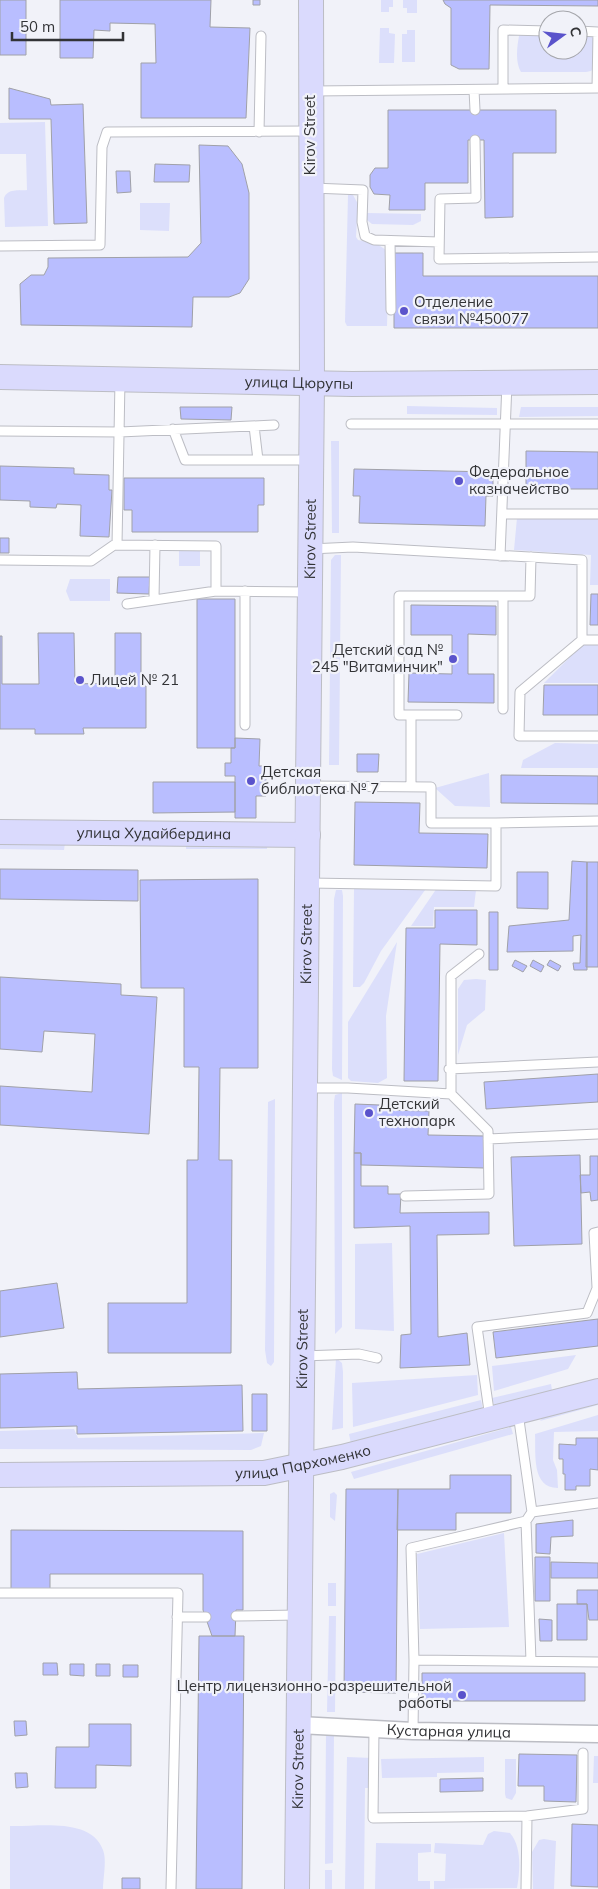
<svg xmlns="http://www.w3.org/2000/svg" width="598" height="1889" viewBox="0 0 598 1889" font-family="Mulish,sans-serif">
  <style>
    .green { fill: #dcdffb }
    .building { fill: #b9beff; stroke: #a0a1a8 }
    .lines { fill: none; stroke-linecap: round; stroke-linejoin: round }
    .lane-casing { stroke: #bcbdc4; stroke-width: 11 }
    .street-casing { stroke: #bcbdc4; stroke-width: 19 }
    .secondary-casing { stroke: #bcbdc4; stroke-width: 26 }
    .lane { stroke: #fff; stroke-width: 9 }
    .street { stroke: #fff; stroke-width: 16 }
    .secondary { stroke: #dadafd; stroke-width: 24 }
    .poi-dot { fill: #5a53cb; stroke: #f1f2f9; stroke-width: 2 }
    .labels { text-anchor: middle; stroke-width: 4.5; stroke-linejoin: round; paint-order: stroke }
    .street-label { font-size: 15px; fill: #323336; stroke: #f1f2f9 }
    .poi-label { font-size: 15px; fill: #323336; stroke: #f1f2f9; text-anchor: start }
  </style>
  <rect width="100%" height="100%" fill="#f1f2f9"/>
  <path class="green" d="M381,0H393V7H389V12H381Z
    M403,0H417V13H407V8H403Z
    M380,28H389V33L395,34L394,63H379Z
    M407,30H415V62H402V34H407Z
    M524,33H548V50H578V33L593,35L595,67L591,71L586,72H521C515,62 517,47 519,36Z
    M45,122L48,226L5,227L4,198C8,188 18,191 27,190L26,154H0V123Z
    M348,195H353L358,204L356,237L358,240L377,244L389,252L387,326H347L345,322Z
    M140,203H170L169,231L140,230Z
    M367,213L421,214V221L413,225L372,224L367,220Z
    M407,406L497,408V415L407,414Z
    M521,407H598V416L519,417Z
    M331,441H339V533H332Z
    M517,518L598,519V585H590L591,555L514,550Z
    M179,550H200V566H179Z
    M335,555H341L339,765H329L331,560Z
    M70,579H110V601H70L66,591Z
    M583,644H598V683H544Z
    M555,743L598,744V768H521L523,760Z
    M489,773L490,807L455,806L435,788Z
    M0,842L65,843L64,850L0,849Z
    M186,843H267V849H186Z
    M428,886L381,951L364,983L360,987H353L354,889Z
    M437,888L476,890L474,907H434L433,926H411Z
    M336,890H342L343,896L342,1080L333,1076L332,1069L334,899Z
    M397,942L386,1016L387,1078L378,1083L351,1081L348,1078V1022Z
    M476,979L486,980L485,1010L467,1025L458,1055V989L464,980Z
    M342,1093V1327L335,1334L334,1102L335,1095Z
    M275,1099L274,1362L271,1366L267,1363L265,1350L268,1102Z
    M392,1243L394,1331L355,1329V1244Z
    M576,1355L568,1369L494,1391L492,1366Z
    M336,1358L342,1363L343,1372V1428L332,1430Z
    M477,1375L478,1395L353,1427L352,1383Z
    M551,1384L553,1396L495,1409L492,1398Z
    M598,1397V1405L540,1421L549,1411Z
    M481,1400L483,1410L351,1444L349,1434Z
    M598,1415V1431L554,1432L553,1460L557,1470L558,1488C531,1488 536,1453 535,1434Z
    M511,1427L513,1434L354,1479L351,1472Z
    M74,1429L78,1438L264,1433L261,1446L251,1450L0,1449V1431Z
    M334,1492L337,1495L335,1521L330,1517V1494Z
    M504,1533L509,1627L420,1629L417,1554Z
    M328,1583H336V1606H328Z
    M329,1616H336L335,1712H327Z
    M326,1731H334L333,1863L325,1864Z
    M594,1756H598V1783H593Z
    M347,1757L372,1758L373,1788H365L364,1889H345Z
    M484,1757V1772L437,1773V1777L382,1778L381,1759Z
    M505,1759H516V1793L512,1800L506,1798L505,1794Z
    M10,1826C38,1827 91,1817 103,1850C107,1860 103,1878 103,1889H10Z
    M494,1831L510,1833C522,1847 520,1871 517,1888L434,1889V1881H445L446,1854L434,1853L435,1843L483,1845L488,1834Z
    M544,1839L556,1841L554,1889H533L532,1852L539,1840Z
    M376,1843L431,1844V1852L418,1853V1881H430V1889H375Z
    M325,1870H332V1889H325Z"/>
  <path class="building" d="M0,0H26V55H0Z
    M60,0H211L210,27L250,28L246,118H141V63H156L155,24L110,23V31L94,30L93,58H60Z
    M253,0H260V5H253Z
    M443,0H598V6L490,5L489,69H459L451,65V8L445,4Z
    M9,88L50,99L51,105L83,104L87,223L54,224L51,119H9Z
    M388,110H556V153H513V217L485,218L484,140H468V183H425V210H389L390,195L374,194L370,187V175L375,168H388Z
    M199,145L228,146L242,164L249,193V279L240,293L229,297H193L192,327L21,325L20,284L31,275H44L48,267V258L188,257L201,243Z
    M155,164L190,165L189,182H154Z
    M116,171H130L131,192L117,193Z
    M394,253H423V276H598V328H394Z
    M180,407H232L231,420L181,419Z
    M526,451L598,452V489H526Z
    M0,466L74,468V474L109,475V490H112L109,537L80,536L81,505L57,504L56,508L30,507V501L0,500Z
    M354,469L493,472V496H486L485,526L359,523L360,496H353Z
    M124,478H264V505H258V532H132V510H124Z
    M0,538H9V553H0Z
    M118,577H150L149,594L117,593Z
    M591,594H598V625H590Z
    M197,599H235V748H197Z
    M411,605L496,606V635L468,634V674H494V703L408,702L409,673L452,674V635H411Z
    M38,633H74L75,684L115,683V633H141V686H146V728H83L84,734H35V729H0V636H2V684H39Z
    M544,685H598V715H543Z
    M235,738L260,739L259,766H266V796H256V818H235V776H225V763H231V748H235Z
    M357,754H379L378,772H357Z
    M501,775L598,776V804L501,803Z
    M153,782H235V812L153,813Z
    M355,802L420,803L419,833L488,834L487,868L354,865Z
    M572,861L587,862V970H574L573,963H580L581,935L573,936V951L507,952L509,926L569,920Z
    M587,862H598V967H586Z
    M0,869L138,870V901L0,899Z
    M517,872H548V909L517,908Z
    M258,879V1068H220L219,1160H232L231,1353H108V1303H187V1160H198L199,1067H184V988H141L140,880Z
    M435,910H477V945L440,944L438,1081H404L406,928H435Z
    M489,912H498V970H489Z
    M515,960L527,966L523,972L512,966Z
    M533,960L544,966L541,972L530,966Z
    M550,960L561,966L558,971L547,965Z
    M0,977L121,984V995L157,997L149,1134L0,1125V1086L92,1092L95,1034L44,1031L42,1052L0,1049Z
    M598,1074V1102L486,1109L484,1082Z
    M355,1104L380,1105V1110L429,1111L428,1135L485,1136L484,1168L361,1165V1153H354Z
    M354,1153H361V1186H388V1194H401L400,1213L489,1212V1234L437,1235L438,1337L467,1333L470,1365L400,1368L401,1335L411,1334L410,1226L354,1228Z
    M580,1155L582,1244L514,1246L511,1157Z
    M590,1156H598V1200L591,1201L590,1192L581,1193L580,1175H590Z
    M57,1283L64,1328L0,1337V1291Z
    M598,1319V1346L496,1358L493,1332Z
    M77,1372L78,1389L242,1385L243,1431L77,1434V1426L0,1428V1374Z
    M252,1394H267V1431H252Z
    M576,1438H598V1470L590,1469V1486H576V1490H565V1474H563V1459H559V1444L576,1445Z
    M450,1475H511V1513H456V1530H397L398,1489H450Z
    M346,1489H398L396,1693L344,1692Z
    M573,1520V1536L551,1537L550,1554L536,1553V1524Z
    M11,1530L243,1531V1610H236L235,1636H212L203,1610V1574H50V1590H11Z
    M535,1557H550V1601H535Z
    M551,1562L598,1563V1578H551Z
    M577,1590H598V1620H589L587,1604H577Z
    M557,1604H587V1640H557Z
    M539,1619L552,1620V1641H540Z
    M199,1636H244L242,1889H196Z
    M43,1663H57L58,1675H43Z
    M70,1664H84V1676L70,1675Z
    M96,1664H110V1676H96Z
    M123,1665H138V1677H123Z
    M422,1673H585V1701H422Z
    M14,1721H26L27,1735L15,1736Z
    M89,1724H131V1766L96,1765V1788H55L56,1747H89Z
    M519,1754L577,1755L576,1802L544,1801V1786H518Z
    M15,1773H27L28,1787L16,1788Z
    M483,1778V1791L440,1792V1779Z
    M572,1824L598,1825V1887L571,1886Z
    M122,1878H140V1889H122Z"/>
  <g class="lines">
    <g class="lane-casing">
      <path id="lane" d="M578,31L598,32L597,88
        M503,89V30L548,31
        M474,90L475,110
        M313,91L598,88
        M259,132L261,36
        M475,140L476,198L440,199L439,259L598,257
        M312,188L363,190L362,222L365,236L374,240L439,242
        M390,241L391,310
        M0,246L100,245L102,147L107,132L310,131
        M351,424H598
        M254,426L258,460
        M173,429L185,460H311
        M0,431L120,432L274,425
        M502,514H598
        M117,545L120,380
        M310,549L353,547L582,560V640L520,692L519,736H598
        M500,556L507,383
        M0,560L91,561L114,545L216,546V591
        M245,591V725
        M503,596V709
        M154,599L155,545
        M127,604L216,591L309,592
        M582,640H598
        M411,715H399V596H530L531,557
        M309,786L431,787V823H496V886L309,883
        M411,787V715H457
        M496,823L598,821
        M449,1069L598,1062
        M305,1088H348L451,1094V976L479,954
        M488,1139L598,1134
        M405,1196L489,1194L488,1131L451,1094
        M597,1287L594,1233L598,1232
        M302,1356L359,1354L377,1358
        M490,1418L477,1327L587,1313L598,1286
        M532,1512L598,1503
        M526,1521L531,1661
        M0,1593H178L171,1889
        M236,1616L298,1615
        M177,1617H206
        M414,1660L598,1662
        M374,1729L373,1818L527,1816L583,1809V1753
        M413,1731L414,1660L411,1548L526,1521L532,1512L518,1413
        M526,1889L527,1816"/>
    </g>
    <g class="street-casing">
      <g id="street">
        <path id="s1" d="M299,1725L413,1731L598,1734"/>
      </g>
    </g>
    <g class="secondary-casing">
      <g id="secondary">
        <path id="s2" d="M0,377L352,384L598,382"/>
        <path id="s3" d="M0,832L308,835"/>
        <path id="s4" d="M0,1475L264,1473L342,1457L598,1391"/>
        <path id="s5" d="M297,1889L312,383L311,0"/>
      </g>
    </g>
    <use href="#lane" class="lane"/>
    <use href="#street" class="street"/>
    <use href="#secondary" class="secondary"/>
  </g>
  <g class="poi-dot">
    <circle cx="404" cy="311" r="5"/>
    <circle cx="459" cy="481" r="5"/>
    <circle cx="453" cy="659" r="5"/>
    <circle cx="80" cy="680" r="5"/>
    <circle cx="251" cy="781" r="5"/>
    <circle cx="369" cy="1113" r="5"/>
    <circle cx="462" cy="1695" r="5"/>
  </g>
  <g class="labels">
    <g class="street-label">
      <text transform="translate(310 135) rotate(-90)" y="5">Kirov Street</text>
      <text dy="5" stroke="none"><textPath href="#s2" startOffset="299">улица Цюрупы</textPath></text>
      <text dy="5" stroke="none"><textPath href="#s5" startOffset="1350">Kirov Street</textPath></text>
      <text dy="5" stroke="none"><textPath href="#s3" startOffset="154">улица Худайбердина</textPath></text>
      <text dy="5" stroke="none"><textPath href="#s5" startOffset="945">Kirov Street</textPath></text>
      <text dy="5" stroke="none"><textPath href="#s5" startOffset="540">Kirov Street</textPath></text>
      <text dy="5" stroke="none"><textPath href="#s4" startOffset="304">улица Пархоменко</textPath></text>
      <text dy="5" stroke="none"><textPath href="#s1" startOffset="150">Кустарная улица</textPath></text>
      <text dy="5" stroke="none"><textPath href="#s5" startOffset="120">Kirov Street</textPath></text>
    </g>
    <g class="poi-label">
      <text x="414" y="307">Отделение<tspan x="414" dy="17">связи №450077</tspan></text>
      <text x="469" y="477">Федеральное<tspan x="469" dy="17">казначейство</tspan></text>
      <text x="443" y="655" text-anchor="end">Детский сад №<tspan x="443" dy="17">245 "Витаминчик"</tspan></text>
      <text x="90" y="685">Лицей № 21</text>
      <text x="261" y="777">Детская<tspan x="261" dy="17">библиотека № 7</tspan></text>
      <text x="379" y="1109">Детский<tspan x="379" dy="17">технопарк</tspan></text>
      <text x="452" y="1691" text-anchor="end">Центр лицензионно-разрешительной<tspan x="452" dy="17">работы</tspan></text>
    </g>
  </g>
  <g transform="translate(563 35) rotate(75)"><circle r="24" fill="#f1f2f9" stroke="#a5a6ab"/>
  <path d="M0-4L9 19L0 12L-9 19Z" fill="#5a53cb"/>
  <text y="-8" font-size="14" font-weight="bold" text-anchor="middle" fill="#323336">С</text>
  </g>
  <path d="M12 32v8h111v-8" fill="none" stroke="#323336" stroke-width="2.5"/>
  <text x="20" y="32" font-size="15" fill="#323336" stroke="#f1f2f9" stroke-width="4" paint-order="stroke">50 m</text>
</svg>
